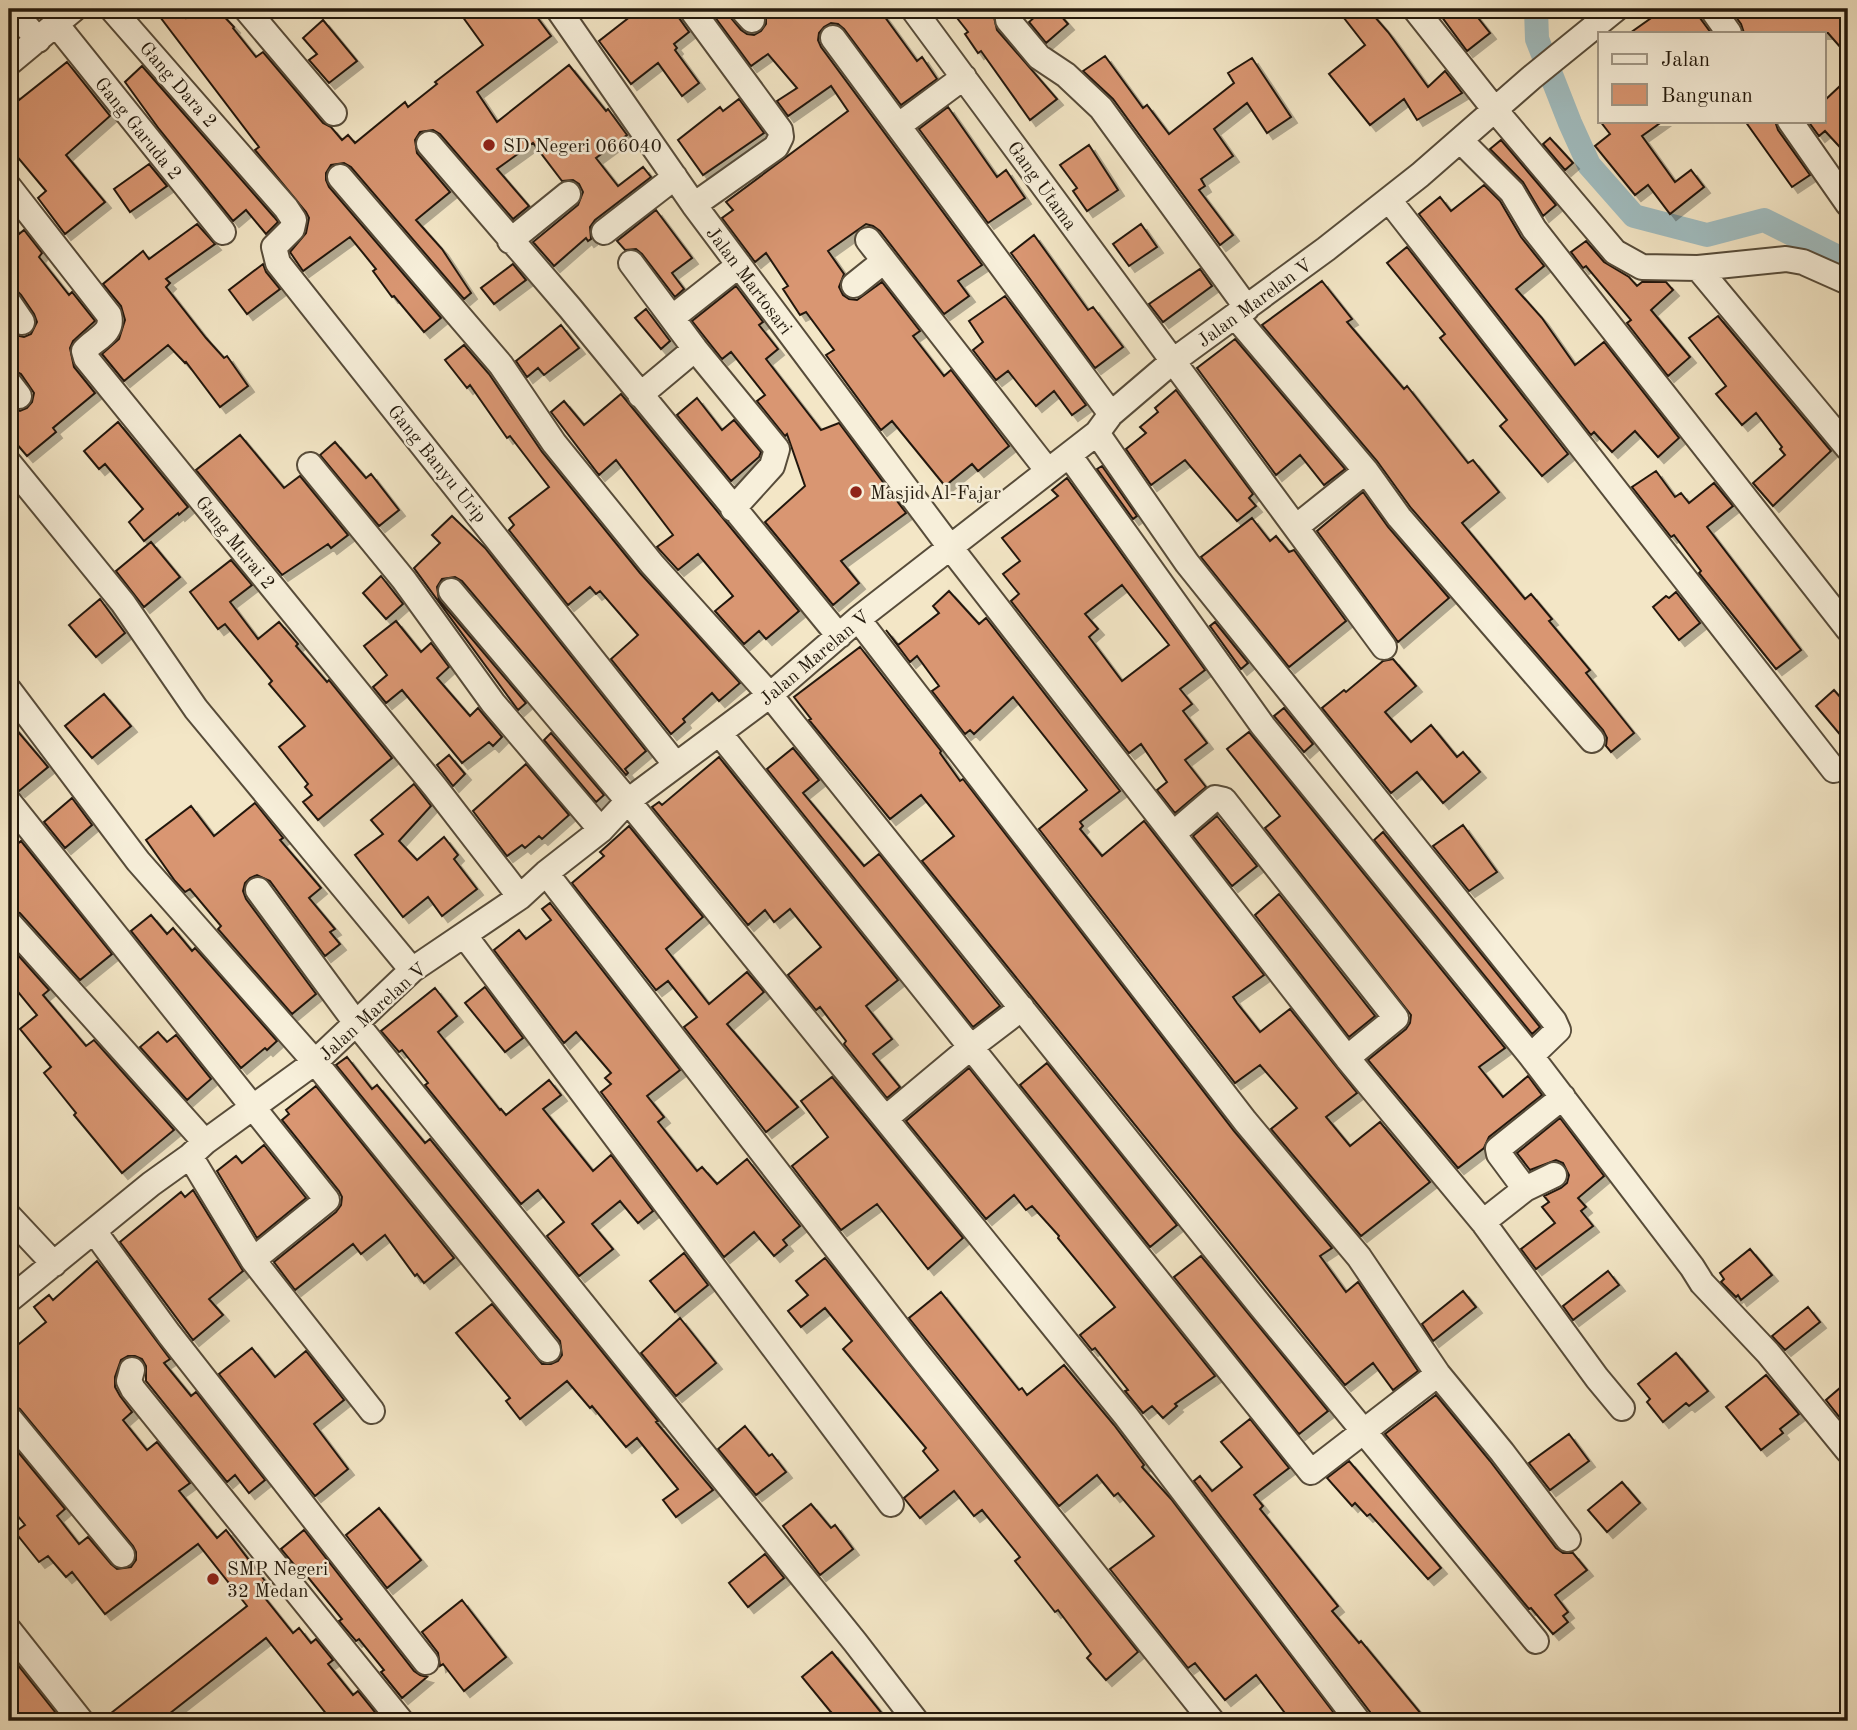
<svg xmlns="http://www.w3.org/2000/svg" width="1857" height="1730" viewBox="0 0 1857 1730" font-family="'Old Standard TT',serif">
  <style>
    .lines { fill: none; stroke-linecap: round; stroke-linejoin: round }
    .canal { stroke: #a1bdc0; stroke-width: 24 }
    .building { fill: #d99672; stroke: #23190c; stroke-width: 2; fill-rule: evenodd; filter: url(#shadow) }
    .minor-casing { stroke: #574c3a; stroke-width: 28 }
    .minor { stroke: #f7efda; stroke-width: 24 }
    .poi-dot { fill: #8f2418; stroke: #f7efda; stroke-width: 2.5 }
    .labels { text-anchor: middle; stroke-width: 5; stroke-linejoin: round; paint-order: stroke }
    .street-label { font-size: 19px; fill: #23190c; stroke: #f7efda }
    .poi-label { font-size: 19px; fill: #23190c; stroke: #f7efda; text-anchor: start }
  </style>
  <defs>
    <filter id="shadow"><feDropShadow dx="6" dy="6" stdDeviation="0" flood-color="#0004"/></filter>
  </defs>
  <rect width="100%" height="100%" fill="#f3e6c6"/>
  <filter id="stains"><feTurbulence type="fractalNoise" baseFrequency=".00286" numOctaves="4"/><feColorMatrix values="0 0 0 0 .2 0 0 0 0 .09 0 0 0 0 .02 0 0 0 .5 -.17"/></filter>
  <radialGradient id="worn" r=".72"><stop offset=".6" stop-color="#630" stop-opacity="0"/><stop offset="1" stop-color="#630" stop-opacity=".3"/></radialGradient>
  <g class="lines">
    <path class="canal" d="M1536,9L1537,39L1570,123L1589,165L1634,216L1707,235L1764,220L1848,262"/>
  </g>
  <path class="building" d="M154,9H179L186,18L196,9H217L234,27L233,28L256,57L263,52L323,123L331,127L342,140L348,135L355,143L405,102L408,107L437,84L435,82L483,45L457,9H531L551,36L477,92L497,122L569,65L606,111L608,109L627,135L596,158L618,186L643,167L651,177L595,220L590,227L591,239L588,241L586,238L554,266L533,242L578,205L583,192L579,184L573,180L562,181L533,143L497,169L529,206L513,219L440,134L433,130L420,132L415,140L417,153L450,192L416,220L442,249L471,293L464,299L351,167L344,163L331,165L326,173V180L329,187L441,318L424,332L394,296L392,297L373,271L376,269L350,237L303,271L290,252L306,233L309,218L306,212L255,150L259,147Z
    M640,9H676L679,18L689,32L674,44L677,48L675,50L699,83L682,96L658,63L631,84L599,41Z
    M709,9H728L731,18L741,30L747,34L754,35L761,31L766,24V16L762,9H879L917,61L922,57L937,79L901,105L844,29L838,24L831,23L824,27L819,33L818,40L821,47L982,265L958,281L969,296L944,314L880,231L873,226L866,224L828,251L844,274L839,287L843,295L849,299L857,300L882,282L920,331L913,336L944,376L951,370L1009,446L978,471L972,464L945,486L892,421L881,430L826,355L834,350L806,312L800,315L783,289L788,286L766,253L755,262L722,218L733,210L726,202L848,111L831,86L788,116L777,101L797,88L768,54L751,66Z
    M950,9H988L994,17L997,30L1057,99L1030,120L981,51L978,53L965,34L968,32Z
    M1044,9H1055L1068,24L1046,43L1029,22Z
    M1337,9H1368L1388,32L1428,87L1445,71L1462,93L1417,120L1404,99L1370,125L1329,74L1365,45Z
    M1436,9H1471L1490,33L1467,51Z
    M1664,9H1697L1700,18L1711,33H1630Z
    M1730,9H1848V56L1828,33H1744L1741,24Z
    M323,20L357,61L329,83L309,60L317,54L303,38Z
    M1105,56L1143,108L1147,105L1169,134L1234,83L1228,73L1252,58L1291,117L1267,133L1247,103L1214,129L1233,156L1201,179L1205,186L1199,190L1233,235L1220,245L1113,99L1083,71Z
    M67,62L110,116L66,155L105,202L65,234L38,198L46,191L9,147V87L19,100Z
    M142,66L274,217L278,222L266,234L246,210L233,221L159,129L125,82Z
    M1840,86L1848,95V156L1825,131L1819,136L1808,121H1824V101Z
    M739,99L764,133L703,175L678,140L720,107L723,111Z
    M948,107L997,177L1006,170L1025,198L988,223L919,129Z
    M1600,121H1663L1642,136L1675,182L1691,170L1704,187L1670,214L1648,185L1635,195L1595,146L1610,134Z
    M1745,121H1775L1778,130L1810,175L1792,187Z
    M1550,138L1573,163L1565,170L1543,144Z
    M1501,140L1556,205L1543,216L1523,182L1490,149Z
    M1089,145L1118,190L1087,211L1073,191L1077,188L1060,165Z
    M149,164L167,186L130,212L114,189Z
    M1484,185L1500,201L1521,237L1544,266L1516,289L1542,318L1575,365L1604,342L1679,438L1658,457L1635,431L1612,452L1594,432L1591,435L1419,214L1440,197L1451,211Z
    M656,210L692,258L672,273L684,289L675,297L642,254L636,249L625,250L617,241Z
    M9,220L19,234L24,230L42,253L39,257L69,295L72,292L95,321L73,341L70,348L74,367L95,393L53,428L56,432L27,456L9,435V406L20,411L27,408L32,402L34,393L21,374L9,368V329L15,335L24,337L31,334L37,322L34,314L21,295L16,290L9,288Z
    M197,224L215,244L166,279L170,283L166,287L206,338L224,358L227,356L248,386L220,407L186,362L185,363L168,345L124,381L102,354L119,339L125,320L121,306L103,284L143,251L149,259Z
    M1141,224L1157,247L1129,266L1113,244Z
    M1034,235L1088,310L1093,307L1123,347L1095,368L1011,253Z
    M1586,241L1604,262L1629,277L1637,286L1642,282H1666L1673,290L1651,310L1690,357L1668,376L1627,323L1631,320L1586,266L1583,268L1571,252Z
    M1407,247L1568,454L1542,476L1500,426L1507,420L1440,338L1445,334L1387,263Z
    M263,264L266,272L280,289L247,314L229,290Z
    M513,264L526,280L494,304L481,288Z
    M1200,269L1212,286L1163,322L1149,304Z
    M1322,281L1352,319L1347,322L1404,389L1407,386L1468,463L1473,460L1499,492L1462,523L1525,599L1531,594L1552,619L1549,621L1590,670L1586,673L1634,733L1611,752L1606,746L1607,738L1603,730L1411,508L1377,461L1262,325Z
    M736,286L763,322L759,325L778,349L766,359L821,430L839,423L906,513L841,561L859,583L833,605L765,522L805,486L787,434L785,436L757,401L765,395L731,352L722,359L692,321Z
    M1005,296L1086,405L1072,415L1054,391L1036,406L1008,371L996,380L973,350L983,342L969,321Z
    M646,309L670,341L661,349L635,318Z
    M1718,316L1831,451L1773,506L1753,483L1785,455L1780,449L1782,447L1756,413L1742,425L1716,394L1726,386L1689,338Z
    M561,325L579,348L544,375L538,368L527,377L516,361Z
    M1235,339L1345,469L1324,485L1300,455L1276,475L1197,368Z
    M464,345L489,374L542,452L640,573L740,683L719,701L712,693L683,719L685,722L671,734L611,659L638,635L600,591L596,594L590,587L568,605L509,530L514,525L509,518L549,487L510,436L507,438L470,385L467,388L445,360Z
    M1176,390L1253,494L1249,498L1256,506L1237,521L1185,460L1151,485L1126,449L1146,433L1140,427L1158,412L1155,408Z
    M621,394L799,611L766,639L759,631L744,644L715,611L733,596L698,554L678,570L657,547L673,535L616,460L599,475L551,412L564,401L584,425Z
    M697,398L722,430L734,420L761,452L759,457L731,481L677,415Z
    M118,422L188,507L179,515L178,513L144,541L129,522L143,509L105,464L99,469L84,451Z
    M240,435L284,488L300,476L348,535L331,548L328,544L282,575L196,470Z
    M335,442L366,478L371,474L399,510L379,526L320,455Z
    M1102,466L1137,516L1133,519L1097,469Z
    M1656,471L1675,497L1681,493L1689,503L1714,483L1733,506L1707,527L1801,650L1776,669L1699,573L1701,571L1674,535L1671,537L1632,487Z
    M1067,478L1205,670L1180,689L1192,704L1183,711L1207,743L1185,760L1206,787L1175,813L1157,790L1167,782L1141,744L1129,753L1011,601L1019,594L1003,574L1020,561L1002,538L1058,496L1052,490ZM1122,585L1169,645L1122,681L1089,637L1098,629L1085,614Z
    M1363,492L1388,527L1449,598L1398,642L1317,531Z
    M452,516L485,548L646,751L625,769L628,773L626,775L462,581L455,577L442,579L437,587L439,600L526,703L518,710L414,568L440,543L432,535Z
    M1252,518L1270,541L1276,536L1289,552L1294,550L1346,621L1289,667L1201,557Z
    M151,542L180,577L144,607L116,571Z
    M231,560L252,585L230,602L258,639L279,622L298,644L296,646L327,682L329,680L392,758L318,820L303,802L312,795L305,787L308,784L279,747L305,726L269,684L272,681L225,624L218,629L190,592Z
    M381,576L403,604L386,619L363,593Z
    M949,591L979,624L986,618L1120,791L1080,822L1083,826L1080,829L1102,856L1144,821L1264,975L1233,997L1237,1003L1260,1032L1290,1009L1357,1093L1326,1117L1350,1146L1380,1122L1430,1182L1361,1236L1271,1129L1297,1108L1260,1065L1235,1083L1039,829L1087,790L1013,697L974,734L970,730L965,734L932,691L939,686L917,656L910,662L886,630L898,645L939,613L933,606Z
    M1676,592L1700,623L1679,640L1653,607L1666,596L1669,598Z
    M100,599L125,633L96,657L69,625Z
    M396,621L421,652L431,643L449,667L437,678L470,716L478,708L502,737L493,746L489,742L462,763L402,690L386,703L373,687L387,675L364,646Z
    M1215,622L1248,663L1241,669L1210,626Z
    M860,647L941,751L940,753L960,781L963,779L1234,1131L1332,1248L1320,1256L1346,1292L1358,1282L1418,1371L1393,1390L1373,1363L1345,1385L922,861L954,836L921,795L890,819L809,720L811,719L794,697Z
    M1393,659L1416,686L1385,712L1411,742L1431,725L1457,757L1463,752L1480,772L1443,803L1417,772L1391,793L1322,708L1344,690L1346,692L1383,661Z
    M1834,690L1848,706V744L1816,706Z
    M104,694L131,726L92,758L65,726Z
    M1284,708L1313,744L1304,752L1274,716Z
    M9,721L48,767L19,791L9,782Z
    M1249,732L1505,1048L1479,1067L1503,1097L1528,1076L1542,1095L1489,1137L1484,1148L1458,1168L1368,1060L1406,1029L1410,1023L1411,1015L1265,828L1280,816L1227,749Z
    M551,733L604,795L596,802L544,740Z
    M793,748L819,780L803,793L864,866L879,854L1000,1006L973,1027L767,769Z
    M449,755L465,774L453,786L437,765Z
    M719,757L898,980L866,1006L892,1039L873,1054L900,1087L887,1098L844,1044L846,1041L820,1007L816,1010L788,975L821,947L790,909L774,922L765,910L748,925L652,807L659,802L662,805Z
    M526,764L569,815L542,839L539,836L525,848L522,845L507,856L473,811Z
    M414,784L431,806L399,841L417,860L444,837L458,855L454,859L477,889L442,916L428,897L403,917L355,855L383,834L371,820Z
    M72,798L92,825L65,848L44,822Z
    M255,803L283,838L280,840L321,888L309,898L335,929L330,932L340,944L325,956L270,881L257,875L250,878L245,883L243,891L246,899L316,994L292,1014L218,929L221,926L190,889L185,892L175,881L146,840L191,806L214,836Z
    M1217,816L1257,866L1232,886L1193,836Z
    M1463,825L1497,872L1469,891L1433,846Z
    M629,826L703,917L666,949L709,1004L747,972L764,992L727,1024L798,1107L766,1132L684,1027L697,1017L668,981L656,990L572,883L604,856L600,852Z
    M1383,832L1540,1027L1532,1034L1374,840Z
    M21,841L112,954L80,980L20,913L9,909V851Z
    M1279,894L1375,1016L1349,1037L1255,915Z
    M550,903L680,1070L647,1096L664,1117L658,1122L697,1171L702,1167L717,1184L747,1159L800,1226L783,1240L787,1245L774,1256L754,1232L724,1257L601,1092L611,1084L605,1078L611,1073L576,1032L564,1043L494,950L519,930L526,939L551,920L542,909Z
    M151,915L167,934L173,928L192,951L195,948L277,1041L267,1050L265,1048L241,1068L131,931Z
    M9,945L49,990L43,995L86,1046L94,1040L174,1130L122,1173L74,1115L76,1113L44,1073L51,1067L20,1029L37,1015L9,981Z
    M485,987L523,1038L505,1052L465,1003Z
    M435,988L457,1016L438,1032L500,1110L501,1109L506,1115L549,1080L561,1095L543,1109L593,1171L611,1155L653,1211L638,1223L620,1201L592,1224L613,1249L579,1276L547,1236L564,1222L538,1190L521,1204L425,1085L428,1083L402,1050L399,1052L381,1031Z
    M158,1032L167,1042L176,1035L211,1079L187,1100L140,1047Z
    M347,1057L372,1089L377,1085L425,1143L430,1139L658,1421L656,1422L713,1490L676,1517L663,1500L678,1489L637,1438L626,1447L592,1406L590,1408L567,1381L520,1419L506,1401L510,1398L456,1333L492,1304L542,1364H551L558,1361L562,1355L560,1341L336,1065Z
    M1047,1063L1177,1225L1150,1247L1020,1085Z
    M969,1068L1215,1376L1175,1404L1177,1406L1163,1418L1152,1406L1143,1413L1125,1391L1128,1390L1095,1348L1092,1350L1080,1335L1115,1307L1058,1238L1059,1236L1032,1206L1026,1210L1014,1195L986,1219L906,1121Z
    M832,1077L963,1238L928,1269L877,1204L841,1230L792,1166L828,1137L801,1101Z
    M316,1086L454,1258L424,1283L417,1274L415,1276L385,1235L361,1254L353,1244L295,1290L274,1262L336,1212L341,1205L342,1197L339,1191L282,1120L289,1114L286,1110Z
    M1560,1118L1604,1176L1578,1198L1586,1207L1581,1211L1593,1226L1536,1269L1521,1249L1555,1223L1542,1207L1549,1202L1544,1196L1561,1188L1567,1183L1569,1175L1563,1163L1556,1160L1530,1170L1517,1153Z
    M264,1145L306,1198L257,1238L217,1171L236,1156L242,1163Z
    M193,1190L243,1271L209,1299L223,1315L193,1340L120,1242L181,1192L185,1197Z
    M1750,1249L1772,1275L1741,1300L1738,1295L1736,1297L1721,1282L1724,1279L1720,1273Z
    M684,1253L708,1285L675,1312L650,1281Z
    M1201,1256L1328,1411L1299,1434L1174,1277Z
    M825,1258L1138,1652L1106,1680L1087,1658L1091,1654L1058,1610L1055,1612L1015,1561L1020,1557L982,1510L974,1516L954,1491L920,1518L904,1498L938,1470L923,1451L926,1448L843,1349L852,1341L825,1308L801,1327L788,1311L808,1295L796,1281Z
    M97,1261L170,1359L164,1363L191,1396L196,1392L265,1480L249,1493L235,1475L227,1482L146,1381V1366L142,1359L135,1356H128L121,1360L115,1377V1387L120,1396L132,1412L123,1420L147,1450L157,1442L190,1483L179,1491L217,1538L226,1530L265,1581L257,1588L293,1633L299,1628L311,1643L316,1639L333,1660L328,1664L353,1695L358,1691L379,1717L373,1721H332L266,1638L160,1721H101L247,1606L198,1544L105,1614L72,1572L66,1577L48,1556L39,1562L15,1532L25,1525L9,1505V1441L65,1509L57,1516L79,1544L88,1537L111,1564L117,1569L131,1567L136,1560V1552L133,1546L20,1409L9,1403V1352L46,1322L34,1307L49,1295L53,1300Z
    M1608,1271L1619,1285L1573,1320L1563,1306Z
    M1463,1291L1476,1307L1433,1341L1422,1324Z
    M941,1292L1019,1390L1022,1388L1027,1395L1064,1365L1114,1425L1144,1465L1142,1467L1171,1499L1340,1721H1291L1256,1675L1225,1700L1195,1663L1188,1668L1110,1569L1154,1536L1118,1493L1114,1496L1097,1475L1059,1506L909,1318Z
    M1808,1307L1820,1322L1785,1350L1772,1336Z
    M680,1318L716,1363L676,1396L641,1353Z
    M252,1348L275,1377L306,1351L344,1400L314,1424L348,1469L315,1496L219,1374Z
    M1676,1353L1708,1391L1689,1406L1686,1403L1663,1422L1647,1402L1650,1399L1638,1384Z
    M1766,1375L1799,1414L1780,1429L1783,1433L1761,1450L1726,1407Z
    M1848,1381V1428L1826,1400Z
    M1436,1395L1490,1461L1556,1548L1563,1553H1573L1587,1570L1555,1595L1568,1612L1563,1616L1568,1622L1553,1634L1531,1608L1529,1609L1385,1434Z
    M1250,1419L1289,1468L1254,1495L1263,1506L1260,1509L1338,1606L1332,1611L1359,1643L1361,1641L1427,1721H1373L1370,1712L1194,1481L1200,1476L1212,1491L1242,1467L1221,1442Z
    M745,1426L769,1456L772,1454L786,1472L756,1495L718,1449Z
    M1569,1434L1589,1461L1550,1490L1529,1463Z
    M1349,1461L1441,1568L1428,1579L1370,1514L1367,1516L1355,1503L1352,1506L1327,1478Z
    M1622,1482L1640,1503L1607,1532L1588,1510Z
    M811,1504L831,1528L835,1525L853,1549L820,1575L783,1526Z
    M379,1508L421,1560L387,1588L346,1535Z
    M304,1530L414,1671L420,1675L427,1677L402,1698L381,1672L384,1670L359,1639L356,1641L339,1621L342,1619L303,1571L301,1573L281,1549Z
    M765,1554L784,1578L748,1607L729,1583Z
    M462,1600L506,1657L464,1691L443,1664L440,1666L438,1653L422,1632Z
    M832,1652L855,1680L888,1721H839L830,1711L802,1677Z
    M9,1654L59,1717L53,1721H19L9,1709Z"/>
  <g class="lines">
    <g class="minor-casing">
      <path id="minor" d="M12,9L38,40
        M112,9L286,208L294,220L292,229L274,247L278,263L676,765
        M246,9L334,113
        M558,9L694,205L950,547L1347,1058L1483,1222L1597,1378L1622,1408
        M691,9L780,130L781,137L776,147L694,205
        M742,9L752,20
        M913,9L1384,647
        M1415,9L1495,110L1615,252L1642,267L1698,268L1786,259L1803,262L1848,282
        M1712,9L1729,33
        M1008,20L1039,57L1066,75L1101,108L1247,308
        M56,24L223,232
        M833,38L1111,414
        M9,63L74,9
        M1790,121L1848,204
        M898,126L964,77
        M1461,141L1512,192L1534,229L1848,629
        M429,144L570,308L839,636
        M340,177L501,365L554,443L652,564L770,695L1259,1304L1536,1641
        M9,187L109,315C114,334 95,338 84,351L86,358L435,787L520,897
        M1389,200L1834,770
        M604,232L675,177
        M868,240L1048,471
        M510,241L568,194
        M631,263L695,349L777,449L772,466L733,509
        M1698,268L1848,448
        M854,285L884,261
        M9,303L22,322
        M1235,316L1366,471L1399,517L1592,740
        M673,317L739,265
        M9,383L19,396
        M640,395L695,349
        M1097,433L1187,563L1554,1021L1558,1030L1531,1056
        M1069,455L1263,726L1531,1056L1692,1267L1702,1283L1768,1353L1848,1451
        M9,463L123,603L196,709L412,970
        M310,465L404,580L493,703L601,830
        M1296,527L1366,471
        M451,591L628,801L1126,1416L1358,1721
        M858,619L1245,1121L1359,1257L1438,1374L1502,1452L1568,1539
        M9,690L138,861L315,1062L548,1350
        M720,734L1311,1472L1438,1374
        M9,802L327,1200L253,1260
        M1173,834L1215,798L1224,800L1396,1018L1347,1058
        M546,873L916,1351L1212,1721
        M258,890L356,1023L855,1642L916,1721
        M9,923L205,1142
        M465,936L891,1504
        M886,1118L971,1047L1022,1008
        M190,1156L253,1260L372,1411
        M1525,1189L1554,1175
        M9,1216L54,1264
        M1483,1222L1525,1189L1499,1154L1498,1149L1563,1097
        M94,1231L169,1334L426,1662
        M9,1300L151,1184L190,1156L205,1142L315,1062L412,970L520,897L546,873L601,830L628,801L770,695L858,619L1097,433L1111,414L1173,361L1326,249L1420,175L1531,78L1616,9
        M132,1370L129,1381L133,1389L401,1721
        M9,1418L122,1555
        M9,1630L81,1721"/>
    </g>
    <use href="#minor" class="minor"/>
  </g>
  <g class="poi-dot">
    <circle cx="489" cy="145" r="7"/>
    <circle cx="856" cy="492" r="7"/>
    <circle cx="213" cy="1579" r="7"/>
  </g>
  <g class="labels">
    <g class="street-label">
      <text transform="translate(179 84) rotate(49)" y="7">Gang Dara 2</text>
      <text transform="translate(139 128) rotate(51)" y="7">Gang Garuda 2</text>
      <text transform="translate(1043 185) rotate(54)" y="7">Gang Utama</text>
      <text transform="translate(750 280) rotate(53)" y="7">Jalan Martosari</text>
      <text transform="translate(1254 302) rotate(-36)" y="7">Jalan Marelan V</text>
      <text transform="translate(438 463) rotate(51)" y="7">Gang Banyu Urip</text>
      <text transform="translate(236 542) rotate(51)" y="7">Gang Murai 2</text>
      <text transform="translate(814 657) rotate(-40)" y="7">Jalan Marelan V</text>
      <text transform="translate(372 1011) rotate(-42)" y="7">Jalan Marelan V</text>
    </g>
    <g class="poi-label">
      <text x="503" y="152">SD Negeri 066040</text>
      <text x="870" y="499">Masjid Al-Fajar</text>
      <text x="227" y="1575">SMP Negeri<tspan x="227" dy="22">32 Medan</tspan></text>
    </g>
  </g>
  <rect width="1857" height="1730" fill="none" stroke="#f3e6c6" stroke-width="35"/>
  <rect x="10" y="10" width="1836" height="1709" fill="none" stroke="#23190c" stroke-width="3.5"/>
  <rect x="18" y="18" width="1822" height="1695" fill="none" stroke="#23190c" stroke-width="2"/>
  <rect x="1598" y="32" width="228" height="91" fill="#f7efda" stroke="#a29988" stroke-width="2"/>
  <rect x="1612" y="54" width="35" height="10" fill="#f7efda" stroke="#a29988" stroke-width="2"/>
  <text x="1661" y="66" font-size="21" fill="#23190c">Jalan</text>
  <rect x="1612" y="84" width="35" height="21" fill="#d99672" stroke="#a29988" stroke-width="2"/>
  <text x="1661" y="102" font-size="21" fill="#23190c">Bangunan</text>
  <rect width="100%" height="100%" filter="url(#stains)"/>
  <rect width="100%" height="100%" fill="url(#worn)"/>
</svg>
